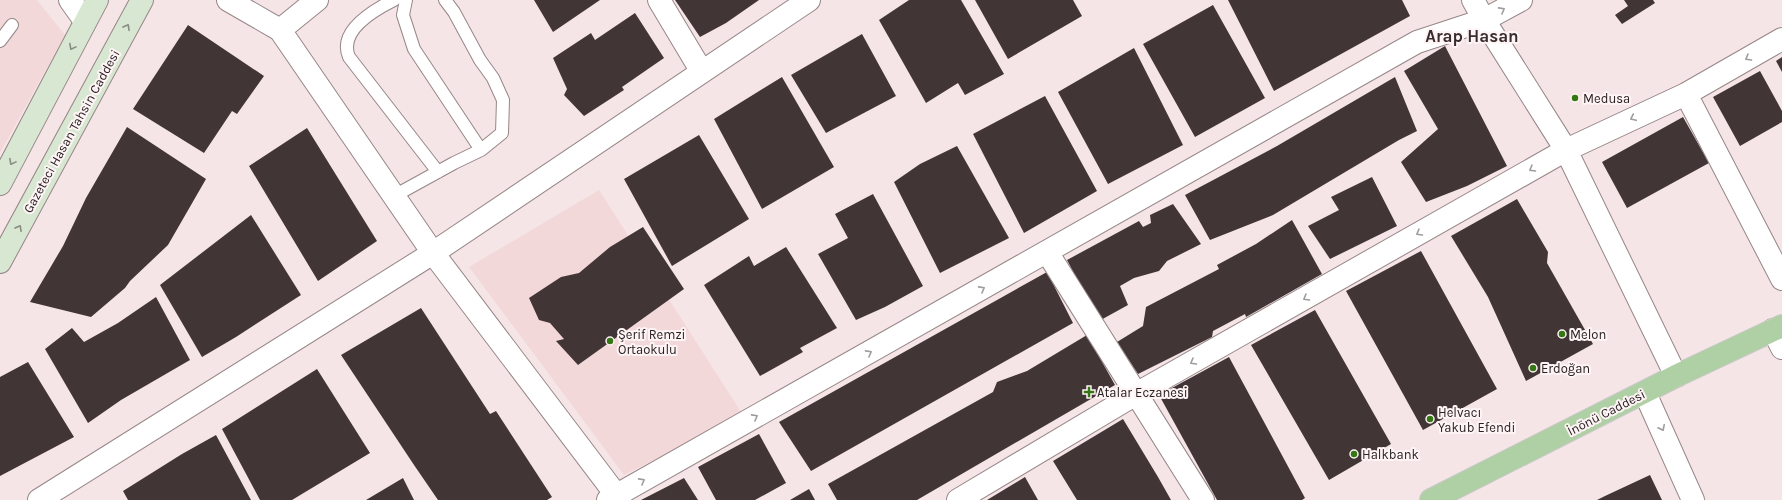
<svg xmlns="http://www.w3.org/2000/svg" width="1782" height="500" viewBox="0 0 1782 500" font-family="Karla,sans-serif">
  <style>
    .built { fill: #f3d8da }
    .building { fill: #423536 }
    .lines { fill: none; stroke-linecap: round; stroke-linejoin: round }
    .service-casing { stroke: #968687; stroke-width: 14 }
    .minor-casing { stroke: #968687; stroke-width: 24 }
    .secondary-casing { stroke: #968687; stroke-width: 24 }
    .primary-casing { stroke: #cbcaca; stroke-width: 24 }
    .service { stroke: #fff; stroke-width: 12 }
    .minor { stroke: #fff; stroke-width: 22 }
    .secondary { stroke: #d7e7d1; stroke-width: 22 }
    .primary { stroke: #afcfa4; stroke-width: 22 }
    .oneway { stroke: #9e9c9c }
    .oneway2 { stroke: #888e82 }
    .poi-dot { fill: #357715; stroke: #fff4f5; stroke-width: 1.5 }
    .labels { text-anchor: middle; stroke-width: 4; stroke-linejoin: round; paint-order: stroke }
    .poi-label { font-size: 13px; fill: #282222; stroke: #fff4f5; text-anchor: start }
    .street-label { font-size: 13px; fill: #282222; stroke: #fff4f5 }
    .district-label { font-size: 17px; font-weight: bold; fill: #392c2d; stroke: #fff4f5 }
  </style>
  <rect width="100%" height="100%" fill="#f6e5e6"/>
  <path class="built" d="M0,0H37L65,35L0,153Z
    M599,190L743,415L624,475L469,267Z"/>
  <path class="building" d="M534,0H600L553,32Z
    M675,0H759L726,23L700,37Z
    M909,0H961L1004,74L965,95L958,83L926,103L879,20Z
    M975,0H1073L1082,16L1008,59Z
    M1228,0H1402L1410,16L1274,91Z
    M1624,0H1653L1655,3L1622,24L1615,15L1628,6Z
    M1213,5L1265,98L1195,137L1143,44Z
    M635,13L664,58L622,87L624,90L584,116L564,95L567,89L553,58L591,33L595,40Z
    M188,25L264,76L237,114L232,111L204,153L133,109Z
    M862,34L896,96L826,133L791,75Z
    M1445,46L1507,166L1467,186L1426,202L1401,162L1438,129L1404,71Z
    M1134,48L1183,145L1108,184L1058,92Z
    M1782,57V72L1776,61Z
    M1760,71L1782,111V122L1740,146L1713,97Z
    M782,77L834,167L762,209L714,119Z
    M1395,77L1417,131L1399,140L1273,215L1210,240L1185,195L1277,146Z
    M1045,96L1097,191L1024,233L973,134Z
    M1683,117L1709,163L1627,208L1602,162Z
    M127,127L206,179L168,245L130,281L125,288L91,317L30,302L63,246L86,198Z
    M307,128L377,241L318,281L249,166Z
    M699,135L749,219L672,266L624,179Z
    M957,146L1009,238L940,273L894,182L920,164Z
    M1372,177L1397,226L1330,259L1308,226L1339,210L1331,197Z
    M873,194L923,286L885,307L856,320L818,254L848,238L835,214Z
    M1517,199L1548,252L1547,263L1593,344L1526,381L1488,297L1451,236Z
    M1173,204L1201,244L1167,261L1159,271L1134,278L1120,286L1128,305L1099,321L1067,260L1139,221L1143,227L1151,223L1150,215Z
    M251,215L301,295L236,337L202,357L160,285Z
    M1292,220L1322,274L1246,317L1245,314L1213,331L1212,337L1138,374L1117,342L1143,326L1146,307L1219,269L1217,265L1256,244Z
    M643,227L684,289L578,365L556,341L564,339L550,323L539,320L529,298L561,277L579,273L610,247Z
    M786,247L837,328L800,348L803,352L760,376L704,285L749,256L754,266Z
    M1421,251L1497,389L1423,430L1346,291Z
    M1047,272L1073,323L811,471L779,422Z
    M156,297L190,360L121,400L88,423L45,349L72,328L84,342L118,323Z
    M421,308L490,414L496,411L552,497L547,500H438L414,465L341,355Z
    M1315,310L1391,444L1329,480L1251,345Z
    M1087,335L1115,385L917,500H837L828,484L993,392L997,382L1027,371Z
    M1229,357L1305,498L1302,500H1217L1159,395Z
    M28,362L74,437L0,476V377Z
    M317,369L370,453L292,500H260L222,429Z
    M1123,419L1158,477L1171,500H1077L1053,461Z
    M759,434L786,483L755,500H716L698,467Z
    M216,435L251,500H128L123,491L182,454Z
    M1650,475L1662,500H1597L1605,496Z
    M1025,477L1038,500H987Z
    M403,478L414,500H366Z
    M684,478L698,500H641Z
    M809,489L815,500H790Z"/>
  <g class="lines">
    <g class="service-casing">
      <path id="service" d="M394,0C374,10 338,31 349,57L438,172
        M406,0L403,15L414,49L481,150
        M0,41L12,25
        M394,196L454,163L481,150L502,133L503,100L493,78L480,60L454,12L445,0"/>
    </g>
    <g class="minor-casing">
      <path id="minor" d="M70,0L85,21
        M228,0L280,30L433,253L620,500
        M659,0L702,72
        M1473,0L1484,20L1566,150L1676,376
        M280,30L317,0
        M1686,94L1782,279
        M1047,252L1203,500
        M1773,330L1782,348
        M1645,393L1693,500
        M39,500L433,253L809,0
        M608,500L1417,42L1484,20L1521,0
        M958,500L1136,394L1566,150L1686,94L1782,39"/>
    </g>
    <g class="secondary-casing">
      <path id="secondary" d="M0,184L97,0
        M0,262L142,0"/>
    </g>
    <g class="primary-casing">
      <path id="primary" d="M1431,500L1676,376L1782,326"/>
    </g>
    <use href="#service" class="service"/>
    <use href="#minor" class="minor"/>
    <use href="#secondary" class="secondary"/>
    <use href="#primary" class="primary"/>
  </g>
  <defs><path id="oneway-chevron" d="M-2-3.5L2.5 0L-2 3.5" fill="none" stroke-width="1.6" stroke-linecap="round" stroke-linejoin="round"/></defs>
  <g class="oneway">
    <use href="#oneway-chevron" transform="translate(1502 10) rotate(-29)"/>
    <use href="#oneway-chevron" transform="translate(1748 58) rotate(150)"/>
    <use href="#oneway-chevron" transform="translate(1633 118) rotate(155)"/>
    <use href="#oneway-chevron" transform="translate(1532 169) rotate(150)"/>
    <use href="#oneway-chevron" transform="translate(1419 233) rotate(150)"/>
    <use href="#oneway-chevron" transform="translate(982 289) rotate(-29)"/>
    <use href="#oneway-chevron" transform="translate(1306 298) rotate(150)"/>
    <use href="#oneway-chevron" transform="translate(869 353) rotate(-29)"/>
    <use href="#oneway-chevron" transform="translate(1193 362) rotate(150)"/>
    <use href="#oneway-chevron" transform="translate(755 417) rotate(-29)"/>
    <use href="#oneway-chevron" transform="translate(1662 428) rotate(64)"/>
    <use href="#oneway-chevron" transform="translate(642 481) rotate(-29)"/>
  </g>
  <g class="oneway2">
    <use href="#oneway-chevron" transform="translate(127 27) rotate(-61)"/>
    <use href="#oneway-chevron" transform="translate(72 47) rotate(118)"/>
    <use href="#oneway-chevron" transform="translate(12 162) rotate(118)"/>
    <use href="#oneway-chevron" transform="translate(19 228) rotate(-61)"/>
  </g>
  <g class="poi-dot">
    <circle cx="1575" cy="98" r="4"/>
    <circle cx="1562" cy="334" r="4"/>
    <circle cx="610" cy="341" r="4"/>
    <circle cx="1533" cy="368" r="4"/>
    <path d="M1087 386h4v4h4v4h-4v4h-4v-4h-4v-4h4z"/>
    <circle cx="1430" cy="419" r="4"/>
    <circle cx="1354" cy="454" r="4"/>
  </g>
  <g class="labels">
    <g class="poi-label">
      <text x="1583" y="103">Medusa</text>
      <text x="618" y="339">Şerif Remzi<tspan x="618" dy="15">Ortaokulu</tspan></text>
      <text x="1570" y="339">Melon</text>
      <text x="1541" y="373">Erdoğan</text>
      <text x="1097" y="397">Atalar Eczanesi</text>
      <text x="1438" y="417">Helvacı<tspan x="1438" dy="15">Yakub Efendi</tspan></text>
      <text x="1362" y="459">Halkbank</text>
    </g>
    <g class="street-label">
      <text transform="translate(71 131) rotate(-61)" y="5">Gazeteci Hasan Tahsin Caddesi</text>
      <text transform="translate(1606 412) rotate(-27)" y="5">İnönü Caddesi</text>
    </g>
    <g class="district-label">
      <text x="1472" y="42">Arap Hasan</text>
    </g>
  </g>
</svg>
